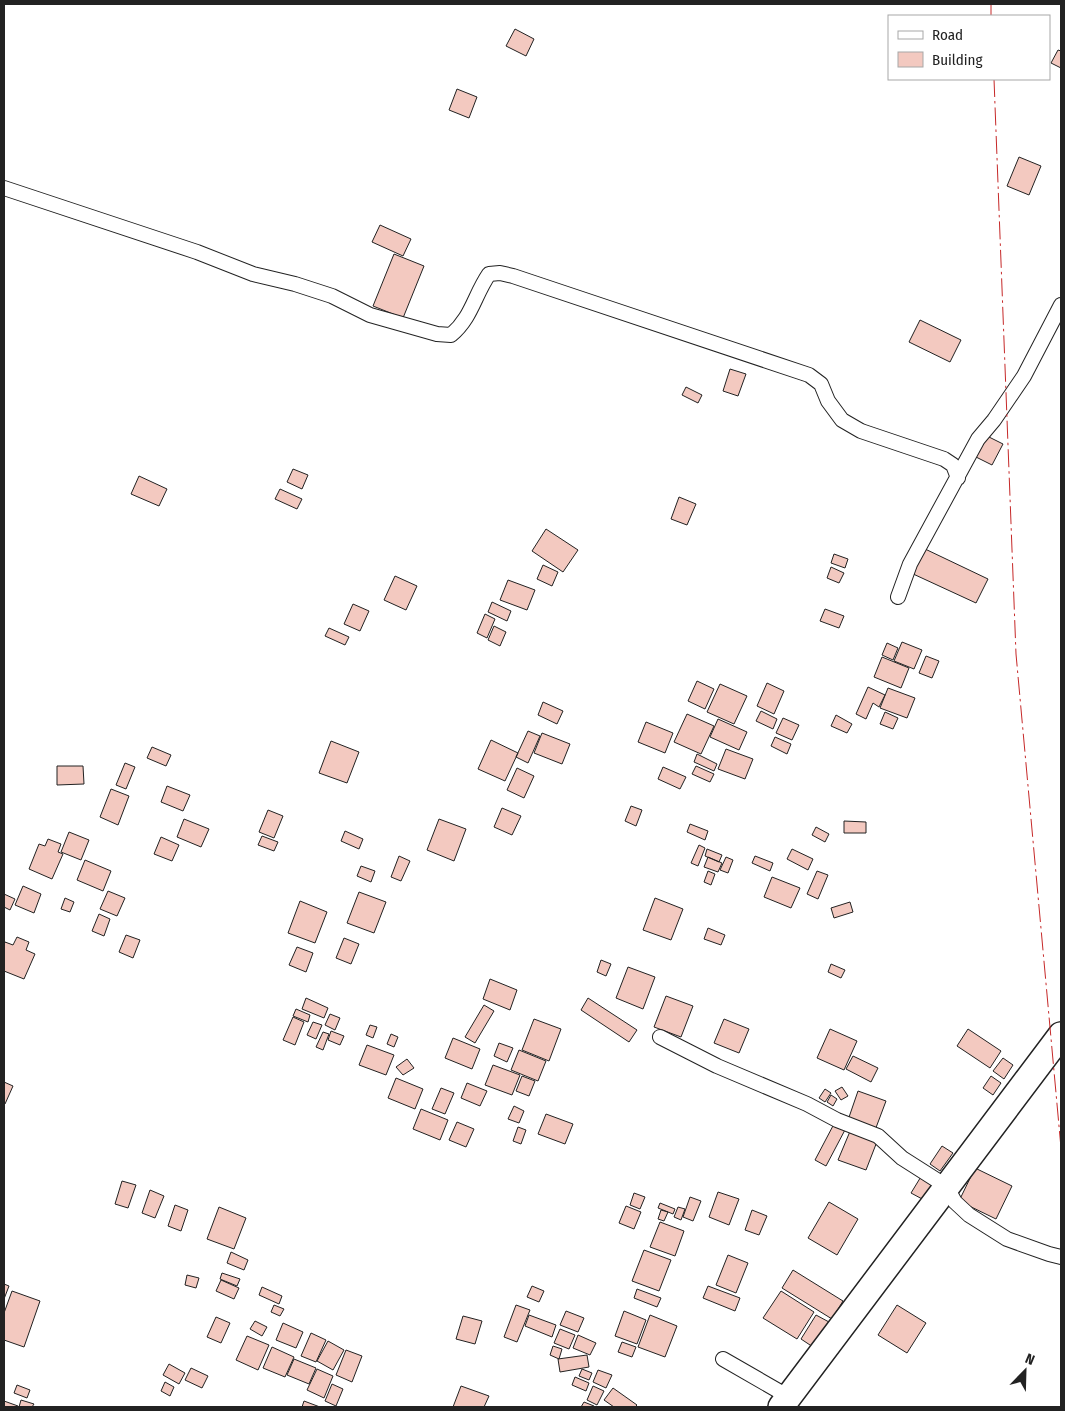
<svg xmlns="http://www.w3.org/2000/svg" width="1065" height="1411" viewBox="0 0 1065 1411" font-family="'Fira Sans Condensed',sans-serif">
  <style>
    .building { fill: #f3c9c0; stroke: #222 }
    .lines { fill: none; stroke-linecap: round; stroke-linejoin: round }
    .street-casing { stroke: #222; stroke-width: 16 }
    .highway-casing { stroke: #222; stroke-width: 28 }
    .street { stroke: #fff; stroke-width: 14 }
    .highway { stroke: #fff; stroke-width: 25 }
    .power { stroke: #c62828; stroke-width: 1; stroke-dasharray: 18 4 2.5 4; stroke-linecap: butt }
  </style>
  <rect width="100%" height="100%" fill="#fff"/>
  <path class="building" d="M515,29L534,39L526,56L506,46Z
    M1058,50L1061,51V68L1051,63Z
    M457,89L477,97L469,118L449,110Z
    M1019,157L1041,166L1029,195L1007,186Z
    M380,225L411,239L403,256L372,242Z
    M394,254L424,266L403,318L373,306Z
    M920,320L961,340L950,362L909,342Z
    M730,369L746,374L738,396L723,391Z
    M686,387L702,395L698,403L682,395Z
    M985,435L1003,444L992,465L974,456Z
    M293,469L308,475L302,489L287,482Z
    M139,476L167,489L159,506L131,494Z
    M280,489L302,499L297,509L275,499Z
    M679,497L696,504L687,525L671,519Z
    M546,529L578,550L563,572L532,551Z
    M923,548L988,579L976,603L911,573Z
    M834,554L848,559L845,568L831,563Z
    M543,565L558,572L552,586L537,579Z
    M831,567L844,573L839,583L827,578Z
    M395,576L417,586L406,610L384,600Z
    M508,580L535,590L527,610L500,600Z
    M492,602L511,611L507,621L488,612Z
    M353,604L369,611L360,631L344,624Z
    M825,609L844,616L839,628L820,621Z
    M485,614L495,619L487,638L477,633Z
    M494,626L506,632L500,646L488,640Z
    M329,628L349,637L345,645L325,636Z
    M902,642L922,650L914,669L894,661Z
    M887,643L898,648L893,660L882,655Z
    M926,656L939,661L932,678L919,673Z
    M882,657L909,668L901,688L874,677Z
    M697,681L714,689L705,709L688,701Z
    M767,683L784,691L774,714L757,706Z
    M720,684L747,696L734,724L707,712Z
    M868,687L885,695L879,707L873,703L866,719L856,714Z
    M888,688L915,698L907,718L880,708Z
    M543,702L563,711L557,724L538,715Z
    M761,711L777,719L773,729L756,721Z
    M885,712L898,718L893,729L880,724Z
    M687,714L714,726L701,754L674,742Z
    M836,715L852,724L847,733L831,726Z
    M783,718L799,725L792,740L776,733Z
    M718,719L747,732L739,750L710,737Z
    M646,722L673,733L665,753L638,742Z
    M528,731L540,736L528,763L516,757Z
    M542,733L570,744L562,764L534,753Z
    M775,737L791,744L787,754L771,746Z
    M491,740L518,753L505,781L478,769Z
    M331,741L359,752L347,783L319,773Z
    M152,747L171,755L166,766L147,758Z
    M726,749L753,759L745,779L718,769Z
    M697,754L717,764L714,771L694,762Z
    M125,763L135,767L126,789L116,785Z
    M57,766H83L84,784L57,785Z
    M696,766L714,774L710,782L692,774Z
    M663,767L686,777L680,789L658,779Z
    M517,768L534,776L524,798L507,790Z
    M167,786L190,795L183,811L161,802Z
    M111,789L129,796L118,825L100,817Z
    M631,806L642,810L636,826L625,821Z
    M502,808L521,816L512,835L494,827Z
    M268,810L283,816L274,838L259,832Z
    M184,819L209,829L201,847L177,837Z
    M439,819L466,829L454,861L427,850Z
    M844,821L866,822V833H844Z
    M690,824L708,831L705,840L687,832Z
    M816,827L829,834L825,842L812,835Z
    M345,831L363,839L359,849L341,841Z
    M69,832L89,840L81,860L61,852Z
    M262,836L278,842L274,851L258,845Z
    M161,837L179,845L172,861L154,854Z
    M48,839L61,844L58,852L63,854L52,879L29,869L39,844L45,846Z
    M699,845L705,848L698,866L691,863Z
    M707,849L722,855L719,862L705,856Z
    M792,849L813,859L808,870L787,859Z
    M399,856L410,861L401,881L391,877Z
    M755,856L773,863L770,871L752,863Z
    M708,857L722,863L718,872L704,867Z
    M726,857L733,860L728,873L720,870Z
    M85,860L111,871L103,891L77,880Z
    M361,866L375,871L371,882L357,876Z
    M708,871L715,874L711,885L704,882Z
    M817,871L828,875L818,899L807,894Z
    M772,877L800,888L791,908L764,897Z
    M23,886L41,894L34,913L15,905Z
    M108,891L125,898L117,916L100,909Z
    M359,892L386,902L374,933L347,923Z
    M4,894L15,899L10,910L4,907Z
    M65,898L74,902L70,912L61,909Z
    M655,898L683,909L671,940L643,930Z
    M300,901L327,912L315,943L288,933Z
    M850,902L853,912L834,918L831,908Z
    M99,914L110,919L104,936L92,931Z
    M708,928L725,935L721,945L704,939Z
    M126,935L140,940L133,958L119,952Z
    M17,937L29,942L26,950L35,954L24,979L4,971V945L5,942L13,945Z
    M344,938L359,944L351,964L336,958Z
    M297,947L313,953L306,972L289,965Z
    M601,960L611,964L606,976L597,972Z
    M831,964L845,970L841,978L828,972Z
    M628,967L655,977L643,1009L616,998Z
    M490,979L517,990L510,1010L483,999Z
    M666,996L693,1006L681,1037L654,1027Z
    M306,998L328,1008L324,1018L302,1009Z
    M588,998L637,1030L629,1042L581,1010Z
    M484,1005L494,1011L475,1043L465,1037Z
    M296,1009L310,1015L308,1022L293,1016Z
    M330,1014L340,1018L335,1030L325,1025Z
    M293,1017L304,1022L295,1045L283,1040Z
    M534,1019L561,1029L549,1061L522,1050Z
    M724,1019L749,1029L739,1053L714,1043Z
    M313,1022L322,1025L316,1039L307,1035Z
    M370,1025L377,1027L373,1038L366,1035Z
    M830,1029L857,1041L844,1070L817,1058Z
    M968,1029L1001,1051L990,1068L957,1046Z
    M331,1031L344,1036L340,1045L328,1040Z
    M323,1032L329,1034L323,1050L316,1047Z
    M391,1034L398,1037L394,1047L387,1044Z
    M453,1038L480,1049L472,1069L445,1058Z
    M499,1043L513,1048L507,1062L494,1056Z
    M367,1045L394,1055L386,1075L359,1065Z
    M519,1050L546,1061L538,1081L511,1070Z
    M853,1056L878,1068L871,1082L846,1069Z
    M1003,1058L1013,1065L1004,1079L993,1071Z
    M407,1059L414,1068L403,1075L396,1067Z
    M493,1065L520,1075L512,1095L485,1085Z
    M522,1076L535,1081L529,1096L516,1091Z
    M991,1076L1001,1083L993,1095L983,1088Z
    M396,1078L423,1089L415,1109L388,1098Z
    M4,1082L13,1086L5,1104L4,1103Z
    M467,1083L487,1091L480,1106L461,1098Z
    M842,1087L848,1096L841,1100L835,1091Z
    M441,1088L454,1093L445,1114L432,1109Z
    M825,1089L831,1093L825,1102L819,1098Z
    M858,1091L886,1101L874,1133L847,1123Z
    M831,1095L837,1099L833,1106L827,1102Z
    M514,1106L524,1111L519,1123L508,1119Z
    M421,1109L448,1120L440,1140L413,1129Z
    M546,1114L573,1124L565,1144L538,1134Z
    M457,1122L474,1129L466,1147L449,1140Z
    M835,1122L846,1128L826,1166L815,1160Z
    M518,1127L526,1130L521,1144L513,1141Z
    M851,1129L878,1139L866,1170L838,1160Z
    M942,1146L953,1153L940,1171L930,1164Z
    M975,1168L1012,1186L996,1219L959,1201Z
    M922,1175L935,1182L924,1200L911,1193Z
    M122,1181L136,1185L128,1208L115,1204Z
    M150,1190L164,1196L155,1218L142,1213Z
    M718,1192L739,1199L729,1225L709,1217Z
    M634,1193L645,1197L640,1209L630,1205Z
    M690,1197L701,1201L693,1221L683,1217Z
    M829,1202L858,1219L837,1255L808,1238Z
    M660,1203L675,1209L673,1214L658,1208Z
    M175,1205L188,1210L181,1231L168,1226Z
    M626,1206L641,1212L634,1229L619,1223Z
    M219,1207L246,1218L234,1249L207,1239Z
    M678,1207L685,1209L681,1220L674,1217Z
    M661,1210L668,1212L664,1221L658,1219Z
    M752,1210L767,1216L759,1235L745,1230Z
    M660,1222L684,1231L675,1256L650,1247Z
    M644,1250L671,1260L659,1291L632,1281Z
    M231,1252L248,1260L244,1270L227,1263Z
    M728,1255L748,1263L736,1293L716,1285Z
    M793,1270L843,1301L832,1319L782,1288Z
    M222,1273L240,1279L237,1286L220,1279Z
    M187,1275L199,1278L196,1288L185,1285Z
    M221,1280L239,1288L234,1299L216,1291Z
    M4,1284L9,1286L4,1299Z
    M532,1286L544,1291L539,1302L527,1297Z
    M708,1286L740,1298L735,1311L703,1298Z
    M262,1287L282,1296L279,1304L259,1295Z
    M637,1289L661,1298L657,1307L634,1298Z
    M12,1291L40,1301L24,1347L4,1340V1313Z
    M781,1291L814,1312L797,1339L763,1318Z
    M274,1305L284,1309L280,1316L271,1312Z
    M516,1305L530,1310L517,1342L504,1337Z
    M897,1305L926,1323L907,1353L878,1335Z
    M566,1311L584,1318L578,1332L560,1325Z
    M624,1311L646,1320L637,1344L615,1336Z
    M529,1315L556,1325L552,1337L525,1326Z
    M650,1315L677,1326L665,1357L638,1347Z
    M816,1315L829,1322L813,1347L801,1339Z
    M463,1316L482,1321L475,1344L456,1339Z
    M216,1317L230,1323L221,1343L207,1337Z
    M255,1321L267,1327L262,1336L250,1329Z
    M283,1323L303,1332L296,1348L276,1340Z
    M560,1329L575,1335L569,1349L554,1343Z
    M311,1333L326,1340L316,1362L301,1356Z
    M578,1335L596,1343L590,1355L573,1348Z
    M247,1336L269,1345L258,1370L236,1360Z
    M328,1341L344,1350L333,1370L317,1361Z
    M622,1342L636,1347L632,1357L618,1352Z
    M553,1346L562,1349L559,1359L550,1355Z
    M272,1347L294,1357L285,1377L263,1368Z
    M346,1350L362,1356L352,1382L336,1375Z
    M587,1355L589,1367L560,1372L558,1359Z
    M294,1359L316,1368L309,1384L287,1375Z
    M169,1364L185,1373L179,1384L163,1375Z
    M191,1368L208,1376L202,1388L185,1380Z
    M317,1369L333,1376L324,1398L307,1390Z
    M582,1369L592,1373L589,1380L579,1376Z
    M598,1370L612,1375L606,1388L593,1382Z
    M575,1377L589,1383L586,1391L572,1385Z
    M165,1382L174,1387L170,1396L161,1391Z
    M332,1384L343,1389L336,1406L325,1401Z
    M17,1385L30,1390L27,1398L14,1393Z
    M461,1386L489,1396L484,1407H453Z
    M593,1386L604,1391L597,1405L587,1400Z
    M613,1388L637,1405L635,1407H614L604,1400Z
    M21,1400L34,1404L32,1407H19Z
    M4,1401L18,1406L17,1407H4Z
    M304,1401L320,1407H302Z
    M584,1402L594,1406L593,1407H581Z"/>
  <g class="lines">
    <g class="street-casing">
      <path id="street" d="M4,188L197,252L253,274L295,284L332,296L370,315L437,334L451,335C472,317 474,296 489,274L500,273L513,276L809,375L821,384L828,401L842,420L861,431L944,459L953,465L958,478
        M898,597L910,564L978,439L994,420L1024,376L1061,305
        M660,1037L717,1066L807,1104L837,1120L878,1136L902,1158L946,1186L955,1202L969,1215L1007,1239L1049,1254L1061,1257
        M723,1359L789,1397"/>
    </g>
    <g class="highway-casing">
      <path id="highway" d="M781,1407L1061,1035"/>
    </g>
    <use href="#street" class="street"/>
    <use href="#highway" class="highway"/>
    <path class="power" d="M991,4V16
      M994,79L1016,654L1061,1148"/>
  </g>
  <rect width="1065" height="1411" fill="none" stroke="#222222" stroke-width="10"/>
  <rect x="888" y="15" width="162" height="65" fill="#ffffff" stroke="#a7a7a7"/>
  <rect x="898" y="31" width="25" height="8" fill="#ffffff" stroke="#a7a7a7"/>
  <text x="932" y="40" font-size="15" fill="#222222">Road</text>
  <rect x="898" y="52" width="25" height="15" fill="#f3c9c0" stroke="#a7a7a7"/>
  <text x="932" y="65" font-size="15" fill="#222222">Building</text>
  <g transform="translate(1025 1371) rotate(23)" stroke="#ffffff" stroke-width="4" paint-order="stroke">
  <path d="M0-4L9 19L0 12L-9 19Z" fill="#222222"/>
  <text y="-8" font-size="14" font-weight="bold" text-anchor="middle" fill="#222222">N</text>
  </g>
</svg>
